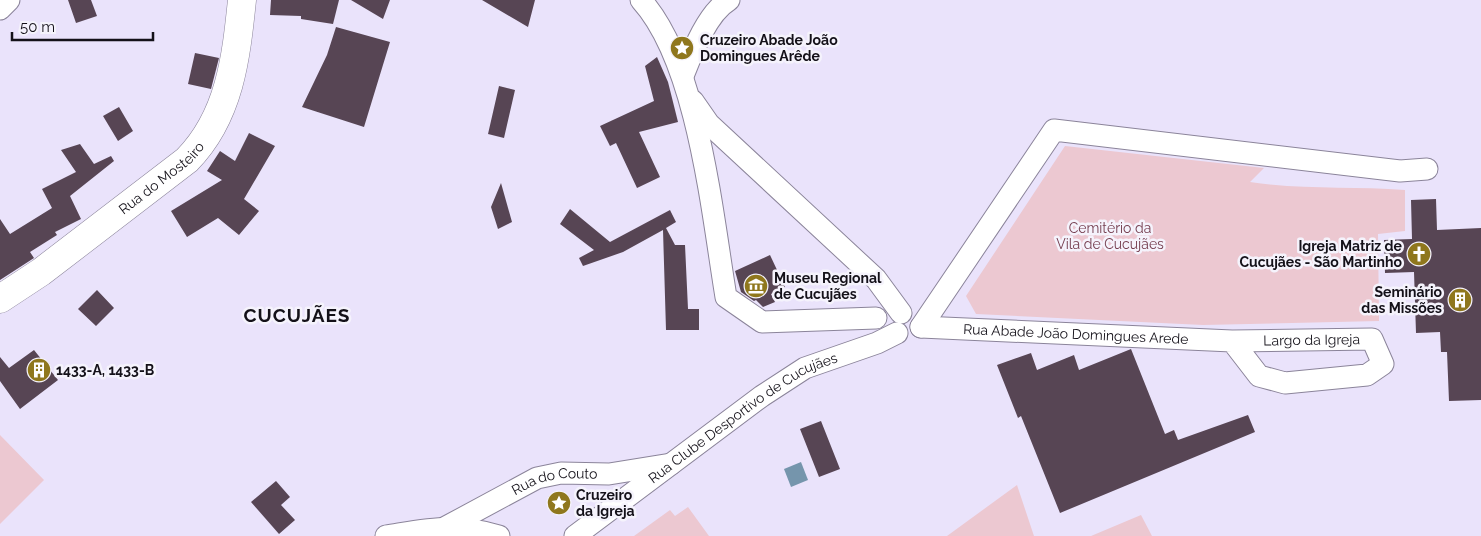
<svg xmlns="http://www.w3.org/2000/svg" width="1481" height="536" viewBox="0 0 1481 536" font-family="Raleway,sans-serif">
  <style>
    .green { fill: #ecc8d1 }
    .water { fill: #7595ac }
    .building { fill: #574554 }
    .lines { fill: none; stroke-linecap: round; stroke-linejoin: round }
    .street-casing { stroke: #8b849a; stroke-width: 23 }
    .secondary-casing { stroke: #8b849a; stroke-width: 29 }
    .street { stroke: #fff; stroke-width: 21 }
    .secondary { stroke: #fff; stroke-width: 28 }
    .labels { text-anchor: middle; stroke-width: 5; stroke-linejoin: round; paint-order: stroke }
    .poi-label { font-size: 14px; font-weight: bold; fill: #141119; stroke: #f5f3fc; text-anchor: start }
    .street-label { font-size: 14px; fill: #141119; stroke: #f5f3fc }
    .park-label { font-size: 14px; fill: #753e4f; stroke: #f5f3fc }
    .district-label { font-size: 19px; font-weight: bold; letter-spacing: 1px; fill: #141119; stroke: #f5f3fc }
  </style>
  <rect width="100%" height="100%" fill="#eae3fb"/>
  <path class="green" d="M1065,146L1264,168L1250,182C1302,190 1354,186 1405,190V231L1378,234L1379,321L1203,325L976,314L966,296Z
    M0,435L44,480L0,524Z
    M1017,485L1034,536H947Z
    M688,507L709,536H634L670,510L675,516Z
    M1141,515L1152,536H1091Z"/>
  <path class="water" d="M801,462L808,480L791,487L784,469Z"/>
  <path class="building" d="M68,0H91L97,16L76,23Z
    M271,0H339L333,24L301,19V16L270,15Z
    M351,0H390L383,19Z
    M482,0H535L528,27Z
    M336,27L390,42L364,127L302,107L327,55Z
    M195,53L219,58L211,89L188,84Z
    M657,57L668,82L678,122L639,132L660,177L637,188L616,143L610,146L600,126L654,101L645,66Z
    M499,86L515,90L504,138L488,134Z
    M119,107L133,131L118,141L103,116Z
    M249,133L275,146L244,199L259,211L239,235L218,218L187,237L171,211L222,180L207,171L220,151L235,161Z
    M80,144L94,164L111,156L114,161L70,196L81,219L55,232L57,235L30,252L34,258L0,280V219L10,234L52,208L42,189L76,172L61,150Z
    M501,183L512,222L498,229L491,207Z
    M1436,199L1437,230L1481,228V400L1449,401L1447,352H1441L1440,332L1416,333L1414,272L1385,273L1384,240L1412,239L1411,200Z
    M570,209L610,242L670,210L676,222L666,228L675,245H685L688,309H699V330H666L663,230L623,252L583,266L579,258L594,250L560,224Z
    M770,255L785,287L771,294L775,302L763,307L756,300L754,301L741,292L735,271Z
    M97,290L114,308L96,326L78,309Z
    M1131,349L1165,434L1174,430L1178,440L1248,415L1255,432L1060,513L1021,416L1018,418L997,365L1031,353L1037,370L1074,355L1079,370Z
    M34,350L58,380L20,409L0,381V357L9,368Z
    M821,421L840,469L819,477L800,429Z
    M276,481L290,497L281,505L295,520L279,534L251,502Z"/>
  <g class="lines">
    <g class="street-casing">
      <g id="street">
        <path d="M641,0C698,63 712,213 726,297L762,322L876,318"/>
        <path d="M0,9L9,0"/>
        <path d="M683,76C692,53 707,13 729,0"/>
        <path d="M693,101L709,124L876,279L901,313"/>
        <path id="s1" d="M921,327L1232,341L1372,339L1383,364L1367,375L1285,383L1259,376L1232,341"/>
        <path d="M921,327L1054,130L1400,171L1427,169"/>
        <path id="s2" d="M446,527L537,478L561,473L609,474L671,464"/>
        <path d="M386,536C431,529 454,523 499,536"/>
        <path id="s3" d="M575,536L762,396L805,368L877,343L897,333"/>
      </g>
    </g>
    <g class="secondary-casing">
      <g id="secondary">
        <path id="s4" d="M0,299L41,272L187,160C230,116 236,58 242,0"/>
      </g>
    </g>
    <use href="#street" class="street"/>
    <use href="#secondary" class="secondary"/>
  </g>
  <defs>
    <g id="sight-disc" transform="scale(1.25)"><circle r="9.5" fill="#8f771d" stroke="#f5f3fc"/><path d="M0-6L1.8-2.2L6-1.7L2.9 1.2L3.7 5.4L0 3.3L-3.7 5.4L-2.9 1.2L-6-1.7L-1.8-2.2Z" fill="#fff"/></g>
    <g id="church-disc" transform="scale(1.25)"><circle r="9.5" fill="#8f771d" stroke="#f5f3fc"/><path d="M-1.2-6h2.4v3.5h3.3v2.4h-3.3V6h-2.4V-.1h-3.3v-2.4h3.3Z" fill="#fff"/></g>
    <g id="museum-disc" transform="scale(1.25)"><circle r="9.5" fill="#8f771d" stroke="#f5f3fc"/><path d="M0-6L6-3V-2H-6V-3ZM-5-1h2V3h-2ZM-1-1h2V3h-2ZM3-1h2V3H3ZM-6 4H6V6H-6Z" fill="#fff"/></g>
    <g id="building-disc" transform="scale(1.25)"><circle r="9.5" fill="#8f771d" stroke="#f5f3fc"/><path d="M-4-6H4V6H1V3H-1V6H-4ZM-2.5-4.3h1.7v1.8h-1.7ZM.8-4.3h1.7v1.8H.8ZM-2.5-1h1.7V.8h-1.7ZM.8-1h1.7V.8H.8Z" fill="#fff"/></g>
  </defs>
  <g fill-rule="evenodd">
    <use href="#sight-disc" x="682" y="48"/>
    <use href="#church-disc" x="1419" y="254"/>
    <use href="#museum-disc" x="756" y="286"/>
    <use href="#building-disc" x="1460" y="300"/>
    <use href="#building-disc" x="39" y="370"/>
    <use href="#sight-disc" x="559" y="503"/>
  </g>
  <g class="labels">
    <g class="poi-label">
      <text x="700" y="45">Cruzeiro Abade João<tspan x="700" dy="16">Domingues Arêde</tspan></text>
      <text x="1402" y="251" text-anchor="end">Igreja Matriz de<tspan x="1402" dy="16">Cucujães - São Martinho</tspan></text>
      <text x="774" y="283">Museu Regional<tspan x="774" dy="16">de Cucujães</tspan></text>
      <text x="1442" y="297" text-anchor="end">Seminário<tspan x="1442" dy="16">das Missões</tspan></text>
      <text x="56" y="375">1433-A, 1433-B</text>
      <text x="576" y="500">Cruzeiro<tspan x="576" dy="16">da Igreja</tspan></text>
    </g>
    <g class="street-label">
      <text dy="5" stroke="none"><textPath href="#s4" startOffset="202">Rua do Mosteiro</textPath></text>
      <text dy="5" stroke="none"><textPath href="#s1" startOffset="155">Rua Abade João Domingues Arede</textPath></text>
      <text dy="5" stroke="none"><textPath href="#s1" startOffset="391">Largo da Igreja</textPath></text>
      <text dy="5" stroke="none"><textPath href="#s3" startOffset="206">Rua Clube Desportivo de Cucujães</textPath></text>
      <text dy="5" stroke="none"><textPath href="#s2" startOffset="120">Rua do Couto</textPath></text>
    </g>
    <g class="park-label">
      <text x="1110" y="233">Cemitério da<tspan x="1110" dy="16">Vila de Cucujães</tspan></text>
    </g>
    <g class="district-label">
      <text x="297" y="322">CUCUJÃES</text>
    </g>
  </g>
  <path d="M12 32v8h141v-8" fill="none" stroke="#141119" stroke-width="2.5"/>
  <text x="20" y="32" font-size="15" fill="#141119" stroke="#f5f3fc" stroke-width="4" paint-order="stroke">50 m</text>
</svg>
